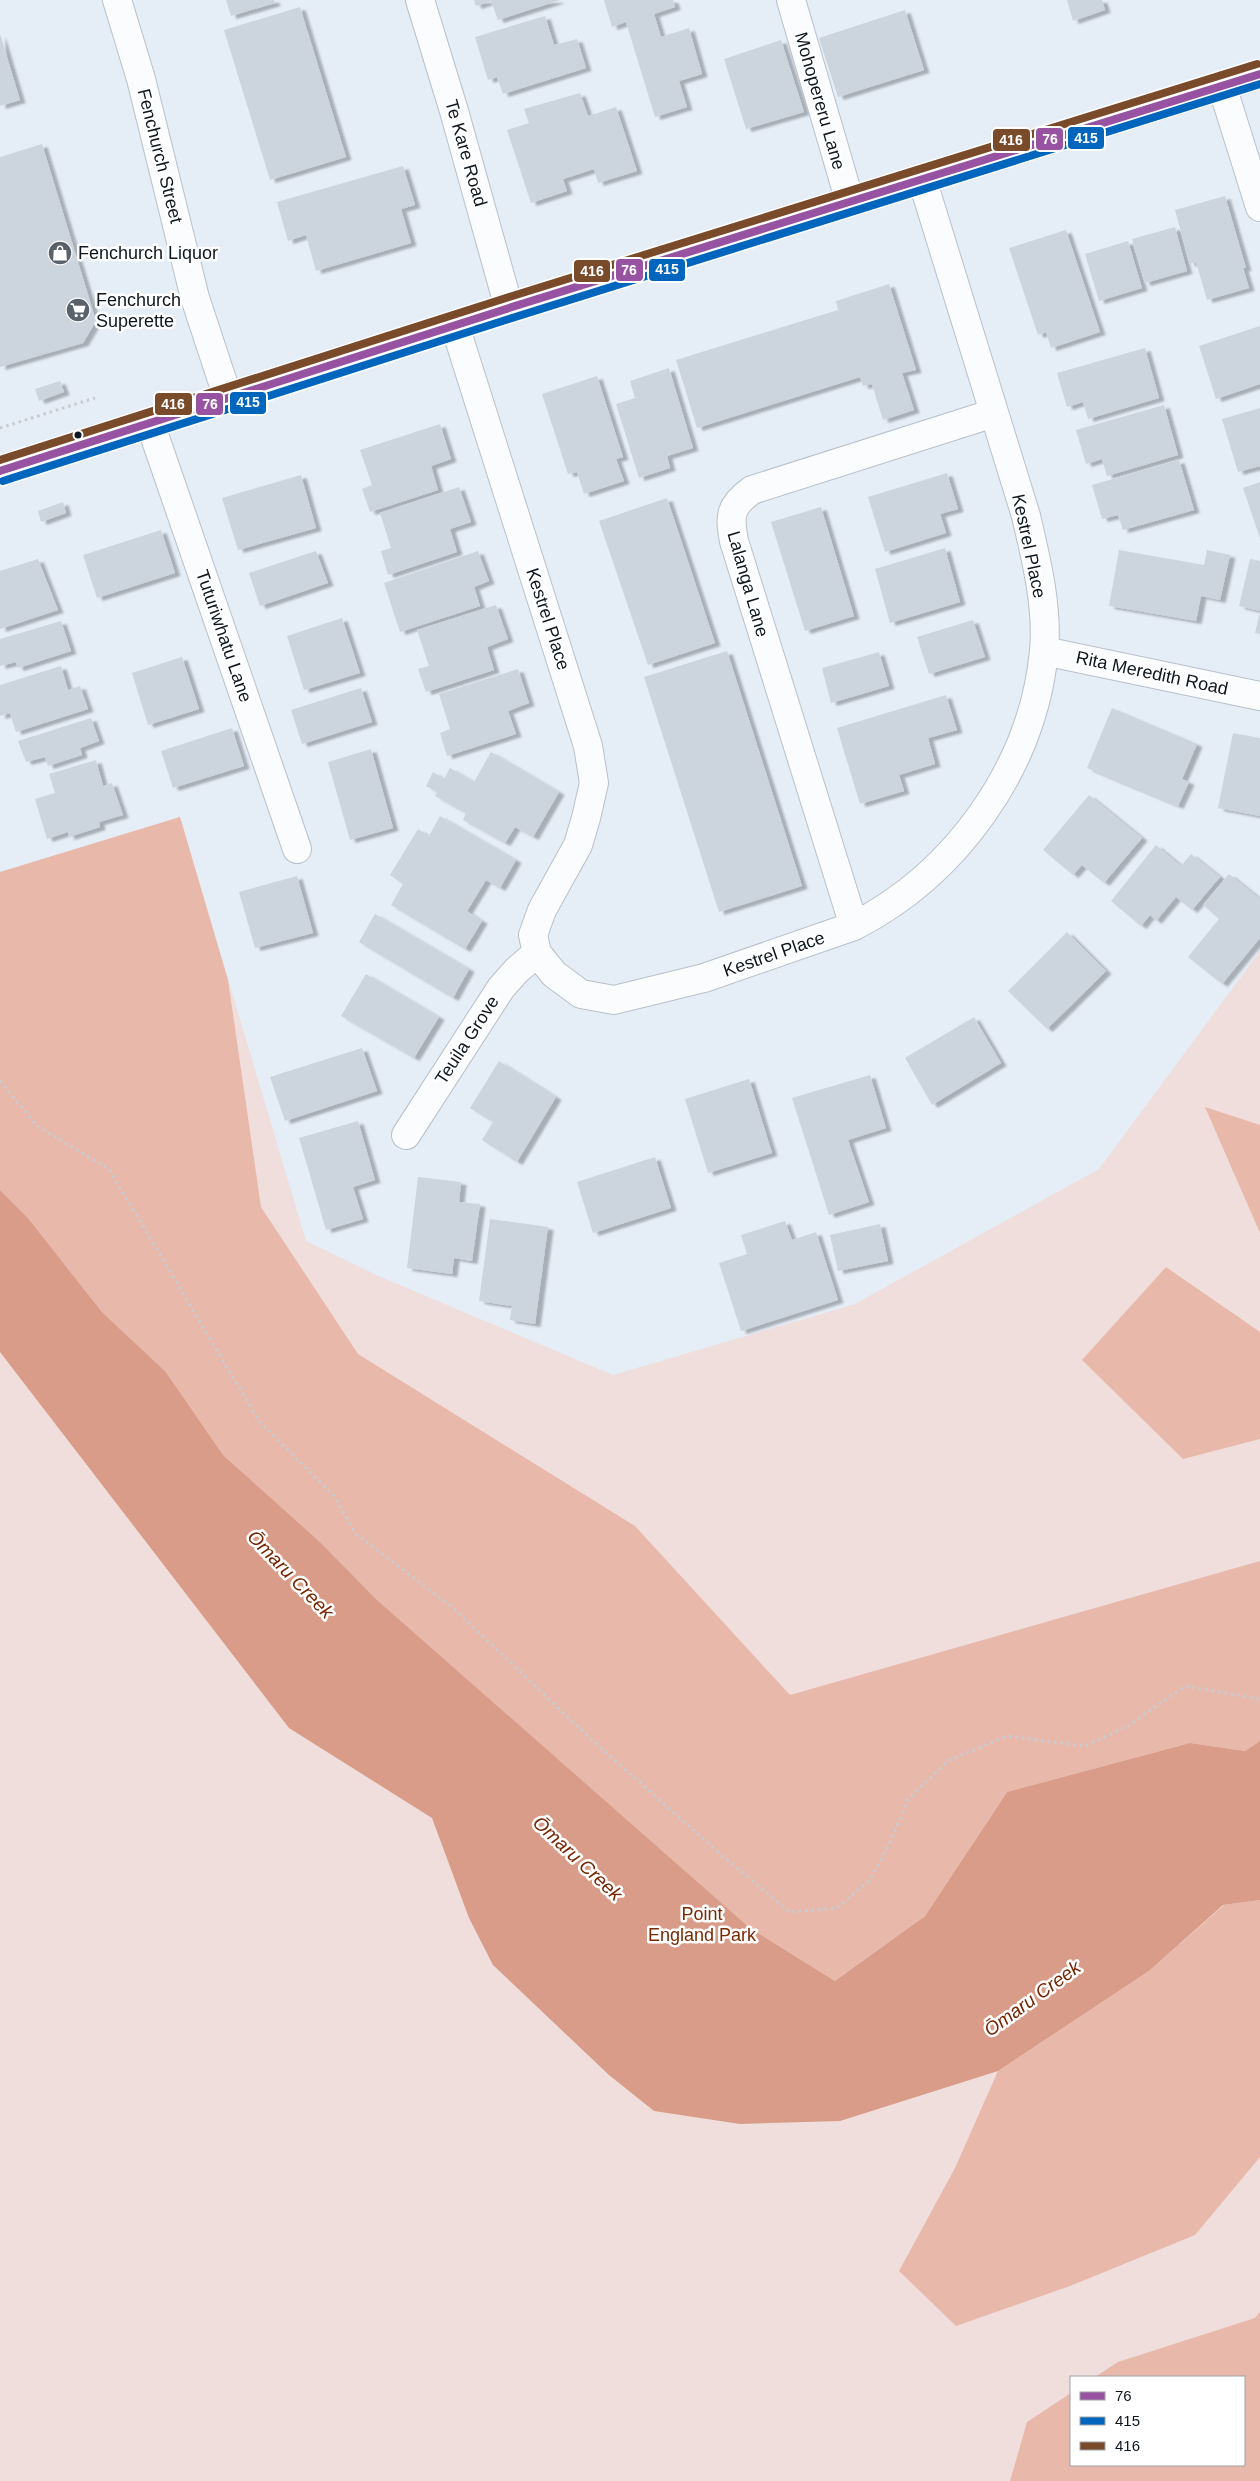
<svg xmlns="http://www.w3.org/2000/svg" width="1260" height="2481" viewBox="0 0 1260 2481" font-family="Helvetica,sans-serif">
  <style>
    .green { fill: #efdedc; fill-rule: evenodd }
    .forest { fill: #e8b9ab }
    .water { fill: #d99c88 }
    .building { fill: #ccd4de; filter: url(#shadow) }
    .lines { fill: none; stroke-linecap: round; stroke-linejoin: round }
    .minor-casing { stroke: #b8c0ca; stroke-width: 30 }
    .secondary-casing { stroke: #b8c0ca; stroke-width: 30 }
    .path { stroke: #c8cbcf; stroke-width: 3; stroke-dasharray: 2.5 4; stroke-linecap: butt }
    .minor { stroke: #fbfcfe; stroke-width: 28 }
    .secondary { stroke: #f3f6fa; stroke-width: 28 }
    .bus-1-casing { stroke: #fff; stroke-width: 11 }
    .bus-2-casing { stroke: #fff; stroke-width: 11 }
    .bus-3-casing { stroke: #fff; stroke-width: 11 }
    .bus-1 { stroke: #9753a1; stroke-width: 8 }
    .bus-2 { stroke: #0065bd; stroke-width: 8 }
    .bus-3 { stroke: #7a4b2a; stroke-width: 8 }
    .bus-dot { fill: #0e161f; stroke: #fff; stroke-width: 2 }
    .labels { text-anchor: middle; stroke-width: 5; stroke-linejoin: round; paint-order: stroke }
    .street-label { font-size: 18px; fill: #0e161f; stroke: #fff }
    .poi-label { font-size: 18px; fill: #0e161f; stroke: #fff; text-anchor: start }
    .park-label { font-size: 18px; fill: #7b2902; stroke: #fff }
    .water-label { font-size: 19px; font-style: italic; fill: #762400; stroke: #fff }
    .line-badge { stroke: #fff; stroke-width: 2 }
    .badge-label { font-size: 14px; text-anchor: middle; font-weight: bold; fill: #fff }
  </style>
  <defs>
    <filter id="shadow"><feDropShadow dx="5.5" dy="3" stdDeviation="1" flood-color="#0004"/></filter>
  </defs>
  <rect width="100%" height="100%" fill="#e5edf7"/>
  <path class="green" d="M180,817L306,1241L383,1278L613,1375L855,1304L1099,1169L1260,951V2481H0V872ZM1071,2377H1244V2465H1071Z"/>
  <path class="forest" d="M180,817L228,980L261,1207L358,1354L635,1526L790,1695L1260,1561V1741L1245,1751L1190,1743L1007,1792L925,1916L835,1981L750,1928L376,1599L320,1542L223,1455L166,1372L102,1312L28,1218L0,1190V872Z
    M1205,1107L1260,1125V1233Z
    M1166,1267L1260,1332V1439L1183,1459L1082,1360Z
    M1260,1900V2157L1195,2235L1070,2286L956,2326L899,2271L955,2168L998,2071L1149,1971L1224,1905Z
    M1260,2312V2481H1010L1027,2422L1071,2393V2465H1244V2377H1095L1118,2362L1255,2318Z"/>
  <path class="water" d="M0,1190L28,1218L102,1312L166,1372L223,1455L320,1542L376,1599L750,1928L835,1981L925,1916L1007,1792L1190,1743L1245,1751L1260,1741V1900L1223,1905L1149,1971L998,2071L840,2121L740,2124L654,2111L609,2075L493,1965L469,1918L432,1818L289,1728L0,1352Z"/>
  <path class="building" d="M226,0H274L275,3L231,16Z
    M474,0H560L498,20L491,1L476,6Z
    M604,0H673L675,7L654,14L661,37L689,28L702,74L679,81L687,107L655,117L626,22L612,27Z
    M1067,0H1102L1105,10L1073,21Z
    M300,7L346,157L270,180L224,30Z
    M905,10L924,70L838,97L819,38Z
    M545,16L554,45L577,39L586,68L503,94L497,77L488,80L475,37Z
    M0,34L20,100L0,106Z
    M781,40L804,112L746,129L724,59Z
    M580,93L588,116L616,107L637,171L598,183L594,169L563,179L567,191L531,203L507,130L529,123L524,109Z
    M42,144L96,321L83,343L0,367V157Z
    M403,166L415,205L401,209L411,243L316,271L306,235L288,241L277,202Z
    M1225,196L1246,268H1243L1249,288L1207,300L1196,262L1190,264L1175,210Z
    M1175,227L1187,271L1145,283L1132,239Z
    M1066,230L1100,332L1051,348L1046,332L1038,335L1009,248Z
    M1128,241L1142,288L1099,301L1085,254Z
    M889,284L916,370L902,373L914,410L883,420L872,384L863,386L860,377L697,428L676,360L838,310L836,301Z
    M1260,326V384L1216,399L1199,346Z
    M1145,348L1159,398L1088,419L1083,402L1067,407L1057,373Z
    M669,368L693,448L667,456L670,468L639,478L616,404L635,398L630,381Z
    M597,376L623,457L616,459L624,481L584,494L577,472L568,474L542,394Z
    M60,381L64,392L39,401L35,389Z
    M1164,405L1178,455L1107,476L1102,459L1086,464L1076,430Z
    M1260,408V466L1238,472L1222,419Z
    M440,424L451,459L431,466L438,490L370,512L362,489L372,485L360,450Z
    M1179,460L1194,510L1123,530L1118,515L1102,519L1092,485Z
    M947,473L958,509L940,514L946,533L885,552L868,497Z
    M301,475L316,528L238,550L222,498Z
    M1260,482V538L1243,488Z
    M459,487L471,522L450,529L457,552L388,575L381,551L391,548L380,513Z
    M667,498L715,643L648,665L599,521Z
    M63,502L66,513L41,522L38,511Z
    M821,507L854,616L805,631L771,522Z
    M161,530L175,573L97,598L83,555Z
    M945,548L960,602L890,623L875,569Z
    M1119,550L1204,565L1207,550L1230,555L1220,600L1201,596L1196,621L1109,606Z
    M316,551L328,583L260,606L249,573Z
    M478,551L489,581L474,587L480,606L400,632L384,583Z
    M38,559L58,610L0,629V571Z
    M1250,559L1260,561V611L1239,606Z
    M496,605L508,639L487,647L494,670L426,692L418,669L429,666L417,630Z
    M1259,615H1260V634L1255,633Z
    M342,618L360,673L304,690L287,636Z
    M973,620L985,657L929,674L917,637Z
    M61,621L71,651L18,668L16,662L0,666V639Z
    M727,651L802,886L719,912L644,677Z
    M879,652L889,686L831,703L822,668Z
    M182,657L199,709L148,725L132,673Z
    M61,666L68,690L80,686L88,709L16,732L10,713L0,716V685Z
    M518,669L529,703L508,711L516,734L447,756L440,733L450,729L439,694Z
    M361,688L372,722L302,744L291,710Z
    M946,695L957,730L928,738L935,764L899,775L904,791L860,804L837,728Z
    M1112,708L1197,744L1182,779L1189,782L1178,806L1087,768Z
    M91,718L99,741L80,748L82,755L48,766L45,757L26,762L18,741Z
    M232,728L244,766L173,788L161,751Z
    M1233,733L1260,738V816L1218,808Z
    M371,749L393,828L350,840L328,762Z
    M491,752L559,792L533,837L515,827L505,843L463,820L466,813L435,796L437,792L426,786L433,772L444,779L450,768L474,782Z
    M96,760L103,786L112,783L123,815L99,822L100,827L69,837L68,832L47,839L35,799L55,793L49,774Z
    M1089,795L1142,838L1104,883L1082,865L1073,875L1043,850Z
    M440,816L516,860L500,888L486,880L467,911L482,921L465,949L391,905L403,884L390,875L418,829L429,836Z
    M1156,845L1181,866L1191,854L1220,877L1192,910L1176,897L1156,921L1150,915L1141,926L1111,901Z
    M1229,874L1260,899V938L1222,984L1188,957L1219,919L1203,905Z
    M297,876L313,933L255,948L239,892Z
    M375,914L469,969L453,998L359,942Z
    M1067,932L1106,971L1047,1029L1008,991Z
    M366,974L439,1017L414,1058L341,1016Z
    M974,1017L1001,1063L932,1105L905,1058Z
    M362,1048L377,1091L285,1121L270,1077Z
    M499,1061L556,1097L517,1162L482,1140L493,1122L470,1108Z
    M870,1075L886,1128L848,1140L869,1202L829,1215L792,1098Z
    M749,1079L772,1153L708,1173L685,1099Z
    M358,1121L375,1180L353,1187L363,1219L326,1230L299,1138Z
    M655,1157L671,1208L593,1233L577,1182Z
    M418,1177L461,1182L459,1202L480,1204L472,1261L454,1258L452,1274L407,1268Z
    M490,1219L548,1227L535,1324L510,1320L512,1306L479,1301Z
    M785,1221L792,1240L816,1232L838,1300L741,1331L719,1263L747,1254L741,1235Z
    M880,1224L888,1261L838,1271L830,1235Z"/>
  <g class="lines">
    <g class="minor-casing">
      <path id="minor" d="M117,0L141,79L195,298L228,398
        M420,0L454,111L509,308
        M791,0L850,202
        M1222,86L1260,207
        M455,326L588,746L594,783L586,818L578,845L542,910L533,935L537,953L554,974L581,994L614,1000L704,978L854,926C956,874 1033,767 1044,651C1048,606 1036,559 1026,516L922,179
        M150,423L297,849
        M1044,651L1260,696
        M854,926L734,541C729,515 730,506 752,490L994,413
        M406,1135L501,988L517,970L537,953"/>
    </g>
    <g class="secondary-casing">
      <path id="secondary" d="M0,471L509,308L1260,74"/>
    </g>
    <path class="path" d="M0,428L95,398
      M0,1081L37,1126L109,1169L259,1421L334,1496L356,1534L451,1606L592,1740L718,1852L790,1912L837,1908L870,1880L889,1845L908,1799L949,1760L1007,1736L1084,1746L1128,1726L1185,1686L1260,1699"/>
    <use href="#minor" class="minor"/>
    <use href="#secondary" class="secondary"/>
    <g class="bus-1-casing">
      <path id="bus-1" d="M0,471L509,308L1260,74"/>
    </g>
    <g class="bus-2-casing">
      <path id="bus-2" d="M3,481L512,318L1260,84"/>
    </g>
    <g class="bus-3-casing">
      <path id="bus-3" d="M0,460L506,298L1257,64"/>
    </g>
    <use href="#bus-1" class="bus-1"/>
    <use href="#bus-2" class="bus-2"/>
    <use href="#bus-3" class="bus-3"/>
  </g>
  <defs>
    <g id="shop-disc" transform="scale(1.25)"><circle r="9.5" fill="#59616b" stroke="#fff"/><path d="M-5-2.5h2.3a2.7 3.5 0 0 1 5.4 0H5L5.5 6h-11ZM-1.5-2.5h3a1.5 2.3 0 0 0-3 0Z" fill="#fff"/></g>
    <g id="supermarket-disc" transform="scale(1.25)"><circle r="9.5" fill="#59616b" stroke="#fff"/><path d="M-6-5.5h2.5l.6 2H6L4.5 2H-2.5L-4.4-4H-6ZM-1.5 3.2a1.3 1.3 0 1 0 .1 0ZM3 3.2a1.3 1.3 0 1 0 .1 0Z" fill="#fff"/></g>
  </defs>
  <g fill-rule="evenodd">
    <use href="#shop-disc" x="60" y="253"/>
    <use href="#supermarket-disc" x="78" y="310"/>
  </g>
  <circle class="bus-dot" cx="78" cy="435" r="4.5"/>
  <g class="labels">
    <g class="street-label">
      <text transform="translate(820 101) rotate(74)" y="6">Mohopereru Lane</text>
      <text transform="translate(466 153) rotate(74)" y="6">Te Kare Road</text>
      <text transform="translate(160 156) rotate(76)" y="6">Fenchurch Street</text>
      <text transform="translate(1029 546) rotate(78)" y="6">Kestrel Place</text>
      <text transform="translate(748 584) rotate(74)" y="6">Lalanga Lane</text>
      <text transform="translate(548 619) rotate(72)" y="6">Kestrel Place</text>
      <text transform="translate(224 636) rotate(71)" y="6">Tuturiwhatu Lane</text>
      <text transform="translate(1152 673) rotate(12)" y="6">Rita Meredith Road</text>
      <text transform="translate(774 954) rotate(-19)" y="6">Kestrel Place</text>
      <text transform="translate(467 1040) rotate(-57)" y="6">Teuila Grove</text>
    </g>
    <g class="poi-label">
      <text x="78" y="259">Fenchurch Liquor</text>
      <text x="96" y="306">Fenchurch<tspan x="96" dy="21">Superette</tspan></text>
    </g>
    <g class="park-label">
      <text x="702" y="1920">Point<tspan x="702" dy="21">England Park</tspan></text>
    </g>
    <g class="water-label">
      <text transform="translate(291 1574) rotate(46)" y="7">Ōmaru Creek</text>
      <text transform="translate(578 1858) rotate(43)" y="7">Ōmaru Creek</text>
      <text transform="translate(1032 1998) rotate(-36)" y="7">Ōmaru Creek</text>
    </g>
  </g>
  <g class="line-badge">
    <rect x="1067" y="126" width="38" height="24" rx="5" fill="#0065bd"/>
    <rect x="1035" y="127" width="29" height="24" rx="5" fill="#9753a1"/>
    <rect x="992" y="128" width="39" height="24" rx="5" fill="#7a4b2a"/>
    <rect x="648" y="258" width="38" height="24" rx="5" fill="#0065bd"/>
    <rect x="615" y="258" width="29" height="24" rx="5" fill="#9753a1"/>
    <rect x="573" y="259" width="38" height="24" rx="5" fill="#7a4b2a"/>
    <rect x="229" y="391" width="38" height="24" rx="5" fill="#0065bd"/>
    <rect x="195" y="392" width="29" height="24" rx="5" fill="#9753a1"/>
    <rect x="154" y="392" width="39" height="24" rx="5" fill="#7a4b2a"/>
  </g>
  <g class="badge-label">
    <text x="1086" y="143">415</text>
    <text x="1050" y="144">76</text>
    <text x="1011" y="145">416</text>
    <text x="667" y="274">415</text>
    <text x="629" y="275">76</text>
    <text x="592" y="276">416</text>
    <text x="248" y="407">415</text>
    <text x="210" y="409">76</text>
    <text x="173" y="409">416</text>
  </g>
  <rect x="1070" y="2376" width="175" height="90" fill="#ffffff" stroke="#9fa2a5"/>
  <rect x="1080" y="2392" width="25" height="8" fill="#9753a1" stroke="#9fa2a5"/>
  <text x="1115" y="2401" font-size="15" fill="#0e161f">76</text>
  <rect x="1080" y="2417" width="25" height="8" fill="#0065bd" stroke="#9fa2a5"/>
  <text x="1115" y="2426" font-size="15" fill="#0e161f">415</text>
  <rect x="1080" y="2442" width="25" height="8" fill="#7a4b2a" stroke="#9fa2a5"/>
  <text x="1115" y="2451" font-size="15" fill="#0e161f">416</text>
</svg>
